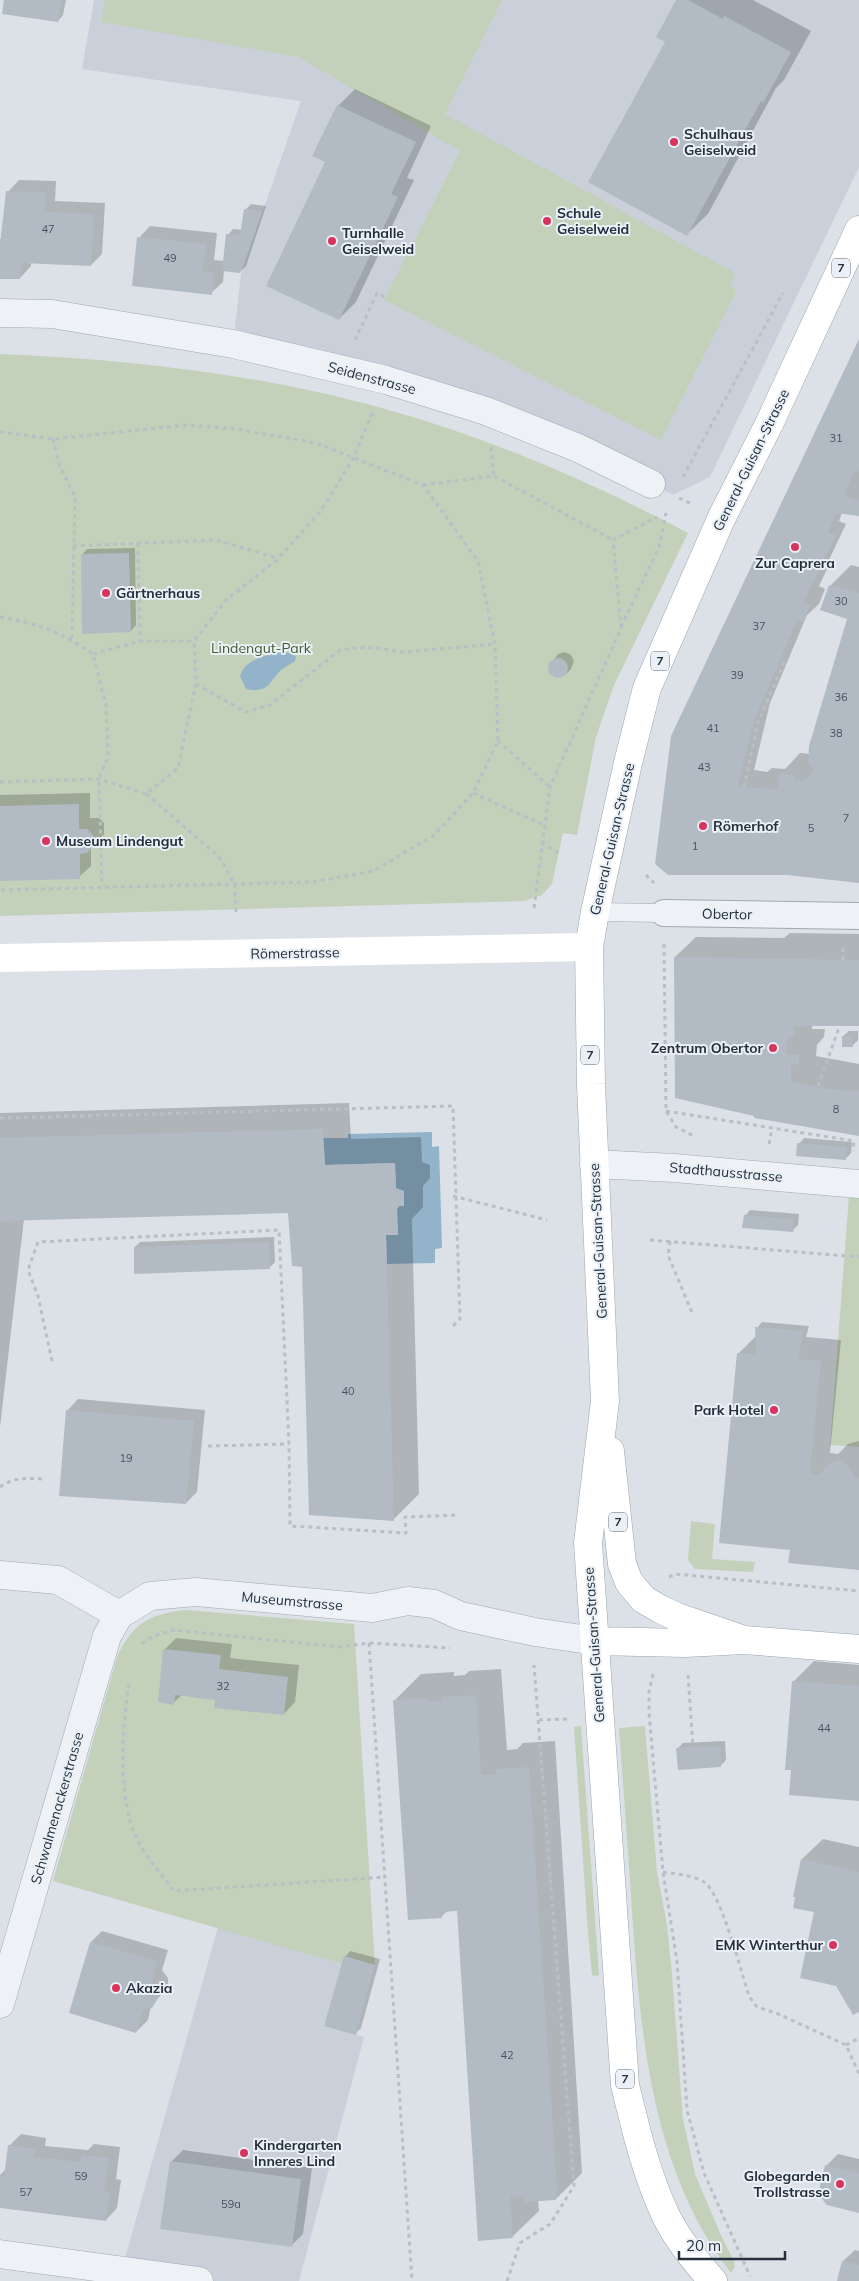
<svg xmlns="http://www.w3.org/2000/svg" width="859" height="2281" viewBox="0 0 859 2281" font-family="Mulish,sans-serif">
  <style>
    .built { fill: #c9d0d9 }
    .green { fill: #c3d1bb }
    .water { fill: #92b3ca }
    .shadow { fill: #0003 }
    .building { fill: #b2bbc4 }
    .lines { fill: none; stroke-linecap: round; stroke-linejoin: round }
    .service-casing { stroke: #a0a8b1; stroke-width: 19 }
    .pedestrian-casing { stroke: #a0a8b1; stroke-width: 28 }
    .minor-casing { stroke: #a0a8b1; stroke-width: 29 }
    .primary-casing { stroke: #99a6b3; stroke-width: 29 }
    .path { stroke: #b9bfc5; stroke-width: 3; stroke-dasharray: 4 4; stroke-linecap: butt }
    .service { stroke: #eef1f5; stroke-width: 18 }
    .pedestrian { stroke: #eef1f5; stroke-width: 26 }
    .minor { stroke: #eef1f5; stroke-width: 28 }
    .secondary { stroke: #fff; stroke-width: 28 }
    .primary { stroke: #fff; stroke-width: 28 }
    .poi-dot { fill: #d8345e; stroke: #eaf0f5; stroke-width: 2 }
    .labels { text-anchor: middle; stroke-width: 4; stroke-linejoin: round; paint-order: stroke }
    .number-label { font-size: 11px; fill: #485360 }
    .shield { fill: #eaf0f5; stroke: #5f6a75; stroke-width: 1 }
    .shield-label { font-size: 12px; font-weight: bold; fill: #24303e }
    .poi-label { font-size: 14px; font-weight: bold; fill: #24303e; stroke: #eaf0f5; text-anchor: start }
    .street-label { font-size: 14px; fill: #24303e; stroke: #eaf0f5 }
    .park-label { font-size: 14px; fill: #3d5a30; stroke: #eaf0f5 }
  </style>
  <rect width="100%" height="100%" fill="#dbe1e7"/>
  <path class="built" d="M94,0H859V167L710,477L673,495L578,448L233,344L241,274L301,101L82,69Z
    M218,1927L341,1964L344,1956L375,1965L356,2035L364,2037L299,2281H199L122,2269Z"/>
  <path class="green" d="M105,0H502L445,114L735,273L730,286L737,290L661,440L384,300L460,151L298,57L101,22Z
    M0,354C120,359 242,372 359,402C473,431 584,478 688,533L614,685L596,737L577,835L563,833L552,884L542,895L524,901L0,916Z
    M850,1183L859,1184V1447L830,1445Z
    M691,1521L715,1524L712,1559L755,1562L753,1572L695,1569L688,1560Z
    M186,1610L354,1624L375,1965L344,1956L342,1964L53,1881L117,1657C133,1623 149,1614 186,1610Z
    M581,1726L599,1974L597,1976L592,1975L588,1933L574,1727Z
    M645,1726L657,1872L667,1925L672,1974L683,2119L695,2174L720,2233L734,2261L735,2267L731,2273C649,2168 639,2023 631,1894C627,1839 623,1783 619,1728Z"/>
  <path class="water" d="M283,652L293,654L296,657L295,661C290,664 285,667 281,670C267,684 269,693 246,689L240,676C245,659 267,655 283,652Z
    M432,1132V1147L439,1146L442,1248L435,1249V1263L387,1264L386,1235H398L397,1209L399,1206L404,1205V1192L396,1188L395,1163L325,1165L323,1138H348V1134Z"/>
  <path class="shadow" d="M5,0H71H66L63,15L58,21Z
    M678,0H753L811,31L784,80L776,88L708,214L687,234L666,41Z
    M355,89L431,126L407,178L414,180L356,302L339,319L327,161L338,106Z
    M19,180L56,181L55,201L105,203L102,254L91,265L31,262V266L20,278H0V239H2L8,192Z
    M251,204L266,206L246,266L240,272L224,270L223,282L211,293L139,238L150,226L217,233L214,260L224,261L228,235L233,229L242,230L245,210Z
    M859,341V515L842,513L839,521L846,524L827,564L829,565L819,586L825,589L819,604L807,615L770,703L754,770L767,772L772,768L785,769L800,753L810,754L849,619L830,586L851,565L859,567V881L787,874H669Z
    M135,548L136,625L131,631L82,555L87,549Z
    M565,652L571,655L574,661L571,669L565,675L557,677L551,674L549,667L558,654Z
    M90,793V818H99L104,823V834L91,848V866L79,877L0,880V795Z
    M790,933L859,934V1025H812V1029H825L824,1037L817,1045L816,1056L859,1064V1134L755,1117L675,957L696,937L784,938Z
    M849,1031H858V1040L852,1046L843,1036Z
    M349,1103L351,1139L421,1137L422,1162L430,1165V1178L423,1186V1207L412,1219L419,1494L393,1520L304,1266L289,1211L24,1219L0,1427V1113Z
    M804,1138L852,1142L851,1153L846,1158L799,1144Z
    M750,1210L799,1214L798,1225L792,1231L745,1216Z
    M274,1237L275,1262L269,1268L135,1247L140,1242Z
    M762,1322L809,1326L806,1337L841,1340L830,1453L838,1454L848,1444L859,1441V1569L791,1549L738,1354L757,1335V1328Z
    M78,1399L205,1410L197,1492L186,1503L67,1411Z
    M176,1638L232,1644L230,1658L299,1665L295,1702L284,1714L217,1699L182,1695L173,1703L164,1650Z
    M814,1661L859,1665V1800L792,1769L793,1682Z
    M501,1669L507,1750L517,1749L523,1743L555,1741L582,2173L556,2199L538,2200L539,2211L512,2237L458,1909L448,1910L442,1916L395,1700L421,1674L454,1672V1676L465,1675L469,1671Z
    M725,1741L726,1760L720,1766L678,1748L683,1743Z
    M823,1839L859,1847V2011L816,1911L794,1896L802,1859Z
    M102,1931L168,1950L162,1970L168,1978V1987L151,2006L148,2020L136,2032L71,2013L91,1942Z
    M350,1951L380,1959L361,2028L355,2034L345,1957Z
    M21,2134L46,2138L45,2146L88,2150L94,2144L120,2147L116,2179L121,2180L117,2208L106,2220L0,2207V2175L6,2169L9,2146Z
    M183,2150L312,2168L303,2234L292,2245L171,2162Z
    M838,2154L859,2159V2211L826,2166Z
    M855,2250L859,2251V2281H839L843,2261Z"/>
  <path class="building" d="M4,0H62L58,22L2,14Z
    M676,0H688L723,19L724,16L791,52L763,103L761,101L687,236L588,182L665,42L656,37Z
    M337,105L416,142L391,194L398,197L339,320L266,286L325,162L312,156Z
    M6,191L46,192L44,212L94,214L91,266L21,263L20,279H0V245Z
    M244,209L262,211L240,273L222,271L226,234L240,235Z
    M137,237L206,244L203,271L214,272L212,295L132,286Z
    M859,339V470L858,472L854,470L844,495L859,501V516L836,513L828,533L836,535L803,603L810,606L803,622L797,620L754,721L738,786L778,790L779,773L795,775V781H804L814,771L808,762L809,746L847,619L820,610L829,585L859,593V883L787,875H668L655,864L671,736Z
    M129,553L131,632L82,634L81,554Z
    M548 668a10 10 0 1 1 20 0a10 10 0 1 1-20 0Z
    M79,804V829H87L93,835V846L87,853L80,854V879L0,881V806Z
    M674,957L859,960V1026H794V1035L787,1041L786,1055H799V1065L791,1064V1082L828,1089L859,1091V1136L754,1118V1116L675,1098Z
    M842,1036H853V1047H842Z
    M323,1129L325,1165L395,1163L396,1188L404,1191V1206H399L397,1209L398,1235H386L394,1521L309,1515L302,1267L292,1266L288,1213L0,1221V1138Z
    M797,1143L847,1147L846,1160L796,1156Z
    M744,1215L794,1219L793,1232L742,1228Z
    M269,1242L270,1269L134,1274V1247Z
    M755,1327L804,1331L798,1359L821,1361L810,1474L820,1475L826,1465L839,1460L850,1467L854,1478H859V1570L788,1563L790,1550L719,1543L737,1353L756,1354Z
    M66,1410L194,1421L186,1504L59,1496Z
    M163,1649L221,1655L219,1669L288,1677L284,1715L214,1708L215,1700L175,1695L174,1705L158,1702Z
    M792,1681L859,1686V1801L789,1795L791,1770H785Z
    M476,1695L481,1775H496V1769L529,1767L557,2189L556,2200L524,2202V2196L510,2197L513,2238L478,2241L457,1911L442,1912V1918L408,1920L393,1700L428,1698V1702L442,1701L441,1697Z
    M720,1746L721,1767L678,1770L676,1748Z
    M801,1859L859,1872V2012L853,2015L836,1986L800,1978L814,1912L793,1908L795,1897H793Z
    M90,1942L157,1961L151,1982L157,1990V2000L152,2008L143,2009L136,2033L69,2013Z
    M344,1956L375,1965L356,2035L324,2026Z
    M8,2145L35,2149L34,2157L81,2162V2155L109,2158L105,2191H110L106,2221L0,2208V2176L4,2177Z
    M170,2161L301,2179L292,2247L160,2229Z
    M825,2165L859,2173V2213L827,2205L818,2194Z
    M842,2261L859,2265V2281H837Z"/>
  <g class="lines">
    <g class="service-casing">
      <path id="service" d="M595,912L664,913"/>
    </g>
    <g class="pedestrian-casing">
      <path id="pedestrian" d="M664,913L859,916"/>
    </g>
    <g class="minor-casing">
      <path id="minor" d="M0,313L52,314L233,344L386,380L486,411L578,448L651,484
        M594,1164L674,1168L859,1184
        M0,1575L58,1580L119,1615
        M0,2004L107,1636L119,1615L150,1596L196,1592L372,1608L408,1601L434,1604L461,1616L535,1632L595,1641
        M0,2254L199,2281"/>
    </g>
    <g class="primary-casing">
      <path id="primary" d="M610,1451L622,1564L629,1582L643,1599L660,1609L677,1617L744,1640
        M595,1641L685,1643L744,1640L859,1649
        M713,2281C696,2262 677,2239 666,2216C646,2174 636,2130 625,2085L588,1543L605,1401L591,1084L589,947L595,912L628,763L647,688L721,519L769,424L859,230"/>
    </g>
    <path class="path" d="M355,340L377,293L386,298
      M0,432L53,439L186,425L236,429L316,443L423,485L478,561L495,644L498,741L473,793L433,836L373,871L313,882L0,890
      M53,439L59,464L75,497L72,640
      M491,447L494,476
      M683,477L783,293
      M423,485L494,476L613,540
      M679,498L692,504
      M138,543L140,641
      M73,546L216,540L277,558
      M0,617C39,624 60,631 93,654L106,705L108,757L99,779L102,887
      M621,627L659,547L666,513
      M93,654L140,641H194
      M196,684L246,712L270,705L340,650L367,647L405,652L495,644
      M498,741L550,787
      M0,782L99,779L146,794L178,768L196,683L194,641L226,600L278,559L320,512L354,457L373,411
      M744,787L758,722L786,658
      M473,793L544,825
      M146,794L219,857L235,885L236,916
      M541,843L561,854
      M646,875L654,883
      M534,908L550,787L621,628L613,540L657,517
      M664,944L666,1111L676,1127L694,1136
      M843,960V946
      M818,1086L840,1025
      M666,1111L854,1141L853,1151
      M0,1118L453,1106L460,1319L453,1326
      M769,1144L772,1128
      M453,1196L547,1220
      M650,1240L859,1257
      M670,1241L668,1255L693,1315
      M52,1361L38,1296L28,1270L38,1242L279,1230L289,1444L290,1526L406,1533L405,1517L459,1515
      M208,1446L289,1444
      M0,1487C14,1477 26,1478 43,1479
      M669,1577L675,1574L859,1591
      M369,1643L412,2281
      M142,1644L153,1636L174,1630L339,1647L369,1643L450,1648
      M653,1674L649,1692V1713L663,1872L677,1961L687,2110L704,2173L750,2276
      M688,1675L693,1747
      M129,1684C122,1726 117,1803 138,1841C147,1858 162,1875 174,1891L385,1877
      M539,1720L568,1719
      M663,1872C676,1874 693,1875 704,1882C721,1892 742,1975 749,1996L757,2007L776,2013L846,2045L859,2074
      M846,2045L859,2038
      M507,2281L520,2243L550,2224L574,2186L534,1665"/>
    <use href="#service" class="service"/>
    <use href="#pedestrian" class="pedestrian"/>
    <use href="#minor" class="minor"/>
    <path class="secondary" d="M0,958L589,947"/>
    <use href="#primary" class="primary"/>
  </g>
  <g class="poi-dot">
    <circle cx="674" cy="142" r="5"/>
    <circle cx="547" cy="221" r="5"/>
    <circle cx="332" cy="241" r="5"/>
    <circle cx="795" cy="547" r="5"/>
    <circle cx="106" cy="593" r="5"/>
    <circle cx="703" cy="826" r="5"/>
    <circle cx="46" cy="841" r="5"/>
    <circle cx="773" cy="1048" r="5"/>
    <circle cx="774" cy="1410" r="5"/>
    <circle cx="833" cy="1945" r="5"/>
    <circle cx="116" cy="1988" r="5"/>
    <circle cx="244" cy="2153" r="5"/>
    <circle cx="840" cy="2184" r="5"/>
  </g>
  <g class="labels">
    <g class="number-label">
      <text x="48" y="233">47</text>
      <text x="170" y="262">49</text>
      <text x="836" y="442">31</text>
      <text x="841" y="605">30</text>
      <text x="759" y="630">37</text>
      <text x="737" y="679">39</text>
      <text x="841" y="701">36</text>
      <text x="713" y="732">41</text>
      <text x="836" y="737">38</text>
      <text x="704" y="771">43</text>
      <text x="846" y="822">7</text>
      <text x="811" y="832">5</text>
      <text x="695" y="850">1</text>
      <text x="836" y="1113">8</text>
      <text x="348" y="1395">40</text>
      <text x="126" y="1462">19</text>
      <text x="223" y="1690">32</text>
      <text x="824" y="1732">44</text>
      <text x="507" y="2059">42</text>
      <text x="81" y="2180">59</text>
      <text x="26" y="2196">57</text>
      <text x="231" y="2208">59a</text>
    </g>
    <g class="shield">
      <rect x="832" y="258.5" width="18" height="19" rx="4"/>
      <rect x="651" y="651.5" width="18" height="19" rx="4"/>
      <rect x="581" y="1045.5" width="18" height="19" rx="4"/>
      <rect x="609" y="1512.5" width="18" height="19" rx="4"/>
      <rect x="616" y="2069.5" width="18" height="19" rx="4"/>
    </g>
    <g class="shield-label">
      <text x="841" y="272">7</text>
      <text x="660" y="665">7</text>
      <text x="590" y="1059">7</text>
      <text x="618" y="1526">7</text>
      <text x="625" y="2083">7</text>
    </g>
    <g class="poi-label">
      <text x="684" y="139">Schulhaus<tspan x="684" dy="16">Geiselweid</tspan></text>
      <text x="557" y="218">Schule<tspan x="557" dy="16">Geiselweid</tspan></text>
      <text x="342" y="238">Turnhalle<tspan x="342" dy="16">Geiselweid</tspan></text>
      <text x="795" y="568" text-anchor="middle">Zur Caprera</text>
      <text x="116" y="598">Gärtnerhaus</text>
      <text x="713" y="831">Römerhof</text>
      <text x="56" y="846">Museum Lindengut</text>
      <text x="763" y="1053" text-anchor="end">Zentrum Obertor</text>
      <text x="764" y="1415" text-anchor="end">Park Hotel</text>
      <text x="823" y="1950" text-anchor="end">EMK Winterthur</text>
      <text x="126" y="1993">Akazia</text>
      <text x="254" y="2150">Kindergarten<tspan x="254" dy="16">Inneres Lind</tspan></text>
      <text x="830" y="2181" text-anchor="end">Globegarden<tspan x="830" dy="16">Trollstrasse</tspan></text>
    </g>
    <g class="street-label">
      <text transform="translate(372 378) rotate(15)" y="5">Seidenstrasse</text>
      <text transform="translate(751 460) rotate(-64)" y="5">General-Guisan-Strasse</text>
      <text transform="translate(612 839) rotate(-77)" y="5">General-Guisan-Strasse</text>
      <text transform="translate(727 914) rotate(1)" y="5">Obertor</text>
      <text transform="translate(295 953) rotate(-1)" y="5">Römerstrasse</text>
      <text transform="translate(726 1172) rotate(5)" y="5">Stadthausstrasse</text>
      <text transform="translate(598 1241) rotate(-93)" y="5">General-Guisan-Strasse</text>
      <text transform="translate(292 1601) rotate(5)" y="5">Museumstrasse</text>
      <text transform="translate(594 1645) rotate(-94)" y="5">General-Guisan-Strasse</text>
      <text transform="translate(57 1808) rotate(-74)" y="5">Schwalmenackerstrasse</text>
    </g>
    <g class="park-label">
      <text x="261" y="653">Lindengut-Park</text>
    </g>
  </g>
  <path d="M679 2251v8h106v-8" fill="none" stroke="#24303e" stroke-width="2.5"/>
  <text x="686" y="2251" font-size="15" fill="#24303e" stroke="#eaf0f5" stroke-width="4" paint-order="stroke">20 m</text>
</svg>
